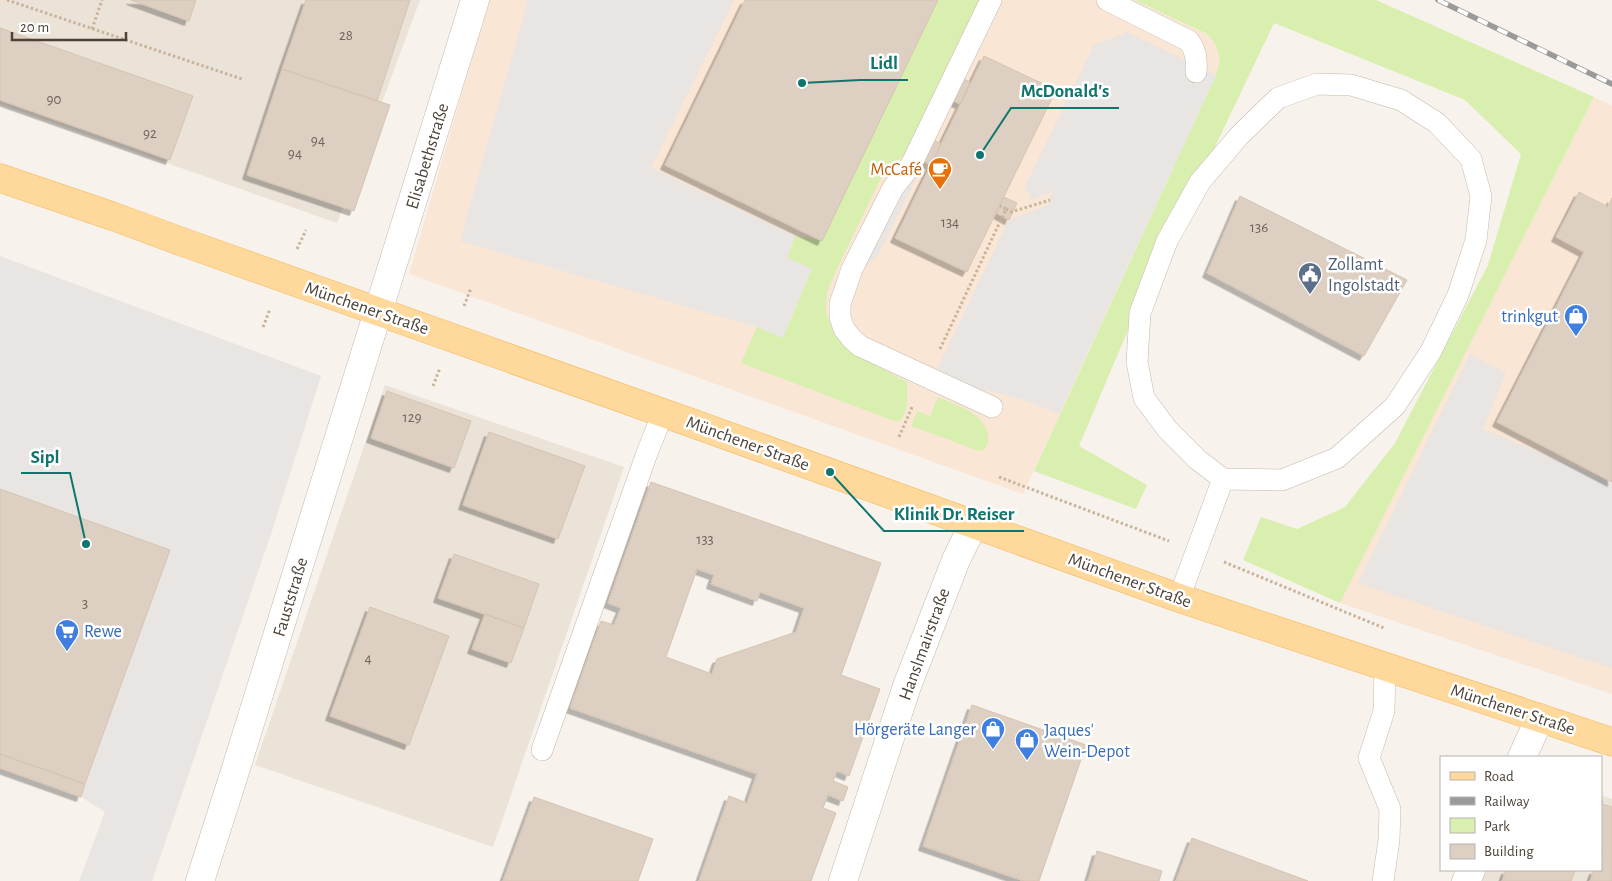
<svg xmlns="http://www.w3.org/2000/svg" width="1612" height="881" viewBox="0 0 1612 881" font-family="'Alegreya Sans',sans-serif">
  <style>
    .residential { fill: #ebe3d8 }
    .commercial { fill: #fae6d5 }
    .green { fill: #d9efaf }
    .parking { fill: #e8e5e2 }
    .building { fill: #ddcfc1; stroke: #d6c4b1; fill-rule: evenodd; filter: url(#shadow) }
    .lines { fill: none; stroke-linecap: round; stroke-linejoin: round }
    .lane-casing { stroke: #c4b9ac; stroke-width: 22 }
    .street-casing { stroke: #c4b9ac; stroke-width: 29 }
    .primary-casing { stroke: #f2b65d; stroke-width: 29 }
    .path { stroke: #c8b39b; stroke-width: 3; stroke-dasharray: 2.5 2.5; stroke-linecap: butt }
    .lane { stroke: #fff; stroke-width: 21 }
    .street { stroke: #fff; stroke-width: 28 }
    .primary { stroke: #ffd99c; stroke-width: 28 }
    .rail-casing { stroke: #9a9a9a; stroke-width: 5.5 }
    .rail { stroke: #fff; stroke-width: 4; stroke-dasharray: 11; stroke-linecap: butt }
    .labels { text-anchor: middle; stroke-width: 5; stroke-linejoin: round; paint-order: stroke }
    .number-label { font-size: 15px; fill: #71655a }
    .street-label { font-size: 18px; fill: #4d4237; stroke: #fff }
    .food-label { font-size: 18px; fill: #c56008; stroke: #fff; text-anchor: end }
    .service-label { font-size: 18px; fill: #4e5e75; stroke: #fff; text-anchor: start }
    .shop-label { font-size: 18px; fill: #366cbe; stroke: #fff; text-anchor: end }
    .leader { fill: none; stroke: #0f766e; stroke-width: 2 }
    .callout-dot { fill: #0f766e; stroke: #fff; stroke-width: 2 }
    .callout-label { font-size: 19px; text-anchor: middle; font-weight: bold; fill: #0f766e; stroke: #fff; stroke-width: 5; stroke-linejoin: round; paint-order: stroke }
  </style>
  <defs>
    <filter id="shadow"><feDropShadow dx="-4.5" dy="4.5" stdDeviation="0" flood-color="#0004"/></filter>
  </defs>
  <rect width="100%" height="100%" fill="#f7f2eb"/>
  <path class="residential" d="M0,0H420L337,223L0,104Z
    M385,385L624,467L493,847L255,765Z
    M1601,795L1612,799V881H1477L1482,870H1601Z"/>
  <path class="commercial" d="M489,0H1135L1207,34L1216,45L1220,60L1216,75L1023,494L409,274Z
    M1594,97L1612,106V694L1340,603Z"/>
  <path class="green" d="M938,0H980L906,153L882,176L835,273L827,292L826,312L833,332L844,346L859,356L907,382C907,394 909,411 900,421H894L741,363L757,327L783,337L812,269L787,258L795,236L822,240Z
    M1135,0H1376L1594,97L1340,603L1243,560L1261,517L1297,529L1345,507L1395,443L1488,265L1521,154L1465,100L1274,23L1131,323L1079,446L1147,485L1136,509L1034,471L1216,75L1220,60L1216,45L1207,34Z
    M938,397C957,406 984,412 988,435C989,441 988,445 984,450L979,451L911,426L917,411L930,416Z"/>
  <path class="parking" d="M528,0H734L651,168L795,236L787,258L812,269L783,338L757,327L460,241Z
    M1127,32L1216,75L1059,414L1021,399L967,386L937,369L1009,220L1046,206L1053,191L1031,200L1025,186L1094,45Z
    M916,179L879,253L862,270L902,189Z
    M0,256L321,376L272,531L152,881H79L105,812L81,797L170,550L0,489Z
    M1470,354L1506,373L1483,429L1612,482V668L1358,583Z"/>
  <path class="building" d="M131,0H196L189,21Z
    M306,0H410L377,101L282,69Z
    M745,0H938L822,241L665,165Z
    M0,28L193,96L170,160L0,100Z
    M984,56L1056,90L967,272L895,238Z
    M282,69L390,105L354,211L247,175Z
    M959,77L970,82L960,104L949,99Z
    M929,138L941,144L931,165L919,159Z
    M1579,192L1608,207L1612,198V482L1497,422L1584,252L1556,237Z
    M1240,196L1407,280L1364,356L1207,273Z
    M1004,197L1017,203L1009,220L996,213Z
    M387,391L471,421L454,468L371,438Z
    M489,432L585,466L558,539L463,505Z
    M651,482L881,563L841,675L880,689L849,776L837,771L833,781L848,787L843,801L828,795L823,808L836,813L811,881H699L729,796L747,803L757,774L570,708L601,621L614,625L621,608L608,603ZM697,569L714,575L711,584L757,601L760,592L804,608L796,632L717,659L712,674L666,657Z
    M0,489L170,550L85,784L0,754Z
    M454,554L539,584L524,628L438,598Z
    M370,607L449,636L409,745L330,716Z
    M485,614L524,628L511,663L472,649Z
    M972,705L1086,745L1039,881H1024L923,846Z
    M0,754L85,784L81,797L0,768Z
    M534,797L653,839L638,881H503Z
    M1601,800L1603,801L1602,804L1612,807V881H1590L1594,870H1601V854L1603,849H1601Z
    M1192,838L1308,881H1176Z
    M1097,851L1162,871L1159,881H1088Z
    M1506,870H1575L1571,881H1502Z"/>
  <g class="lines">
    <g class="lane-casing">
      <path id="lane" d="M991,0L911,165L893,188L852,269L840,304V317L844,329L852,339L860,346L992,407
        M1107,0L1189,41C1196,51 1197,59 1196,72
        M1317,84L1351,85L1401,100L1437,123L1471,159L1481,196L1476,240L1458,295L1431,351L1395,406L1337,458L1282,480L1223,479L1198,460L1167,429L1144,398L1137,362L1140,313L1167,241L1200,182L1239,136L1278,98Z
        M1179,598L1223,479
        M542,750L647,453L663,413
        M1383,881L1389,840L1390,809L1369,758L1384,711L1385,666"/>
    </g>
    <g class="street-casing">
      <path id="street" d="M1522,757L1540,718
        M200,881C294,588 385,294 475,0
        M843,881L907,686L956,560L974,523
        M1466,881L1471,870"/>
    </g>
    <g class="primary-casing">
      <path id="primary" d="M0,178L112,216L188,244L700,426L1179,598L1612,742"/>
    </g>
    <path class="path" d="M7,0L242,79
      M92,29L102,0
      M1006,209L1011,212L1050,200
      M297,249L306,230
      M464,306L471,288
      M263,327L270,309
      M940,349L1006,209L1000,206
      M433,386L440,368
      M899,437L913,405
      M999,477L1169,541
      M1224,562L1384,628"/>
    <use href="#lane" class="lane"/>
    <use href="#street" class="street"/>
    <use href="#primary" class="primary"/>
    <g class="rail-casing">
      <path id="rail" d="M1438,0L1612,84"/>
    </g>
    <use href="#rail" class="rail"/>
  </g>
  <defs>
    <g id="cafe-pin" transform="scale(1.25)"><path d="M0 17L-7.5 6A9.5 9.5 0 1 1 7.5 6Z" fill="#e8710a" stroke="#fff"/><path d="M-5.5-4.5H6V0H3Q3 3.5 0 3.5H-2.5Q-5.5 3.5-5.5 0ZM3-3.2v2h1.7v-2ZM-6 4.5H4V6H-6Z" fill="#fff"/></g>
    <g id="civic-pin" transform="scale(1.25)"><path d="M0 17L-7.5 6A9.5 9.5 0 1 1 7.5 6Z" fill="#5c6f8a" stroke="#fff"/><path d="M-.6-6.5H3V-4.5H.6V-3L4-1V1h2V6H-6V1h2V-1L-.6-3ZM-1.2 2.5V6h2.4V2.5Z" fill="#fff"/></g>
    <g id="shop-pin" transform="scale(1.25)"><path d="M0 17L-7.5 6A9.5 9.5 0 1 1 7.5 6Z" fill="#3f7fe0" stroke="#fff"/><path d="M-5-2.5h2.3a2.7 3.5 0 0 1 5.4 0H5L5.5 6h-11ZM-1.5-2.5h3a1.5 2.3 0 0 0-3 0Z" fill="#fff"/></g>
    <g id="supermarket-pin" transform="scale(1.25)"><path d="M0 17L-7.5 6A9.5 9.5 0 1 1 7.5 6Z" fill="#3f7fe0" stroke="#fff"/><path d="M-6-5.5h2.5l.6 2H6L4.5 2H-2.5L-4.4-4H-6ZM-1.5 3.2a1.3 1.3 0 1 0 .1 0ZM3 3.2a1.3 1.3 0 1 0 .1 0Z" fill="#fff"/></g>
  </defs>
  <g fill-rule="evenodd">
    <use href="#cafe-pin" x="940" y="169"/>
    <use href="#civic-pin" x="1310" y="274"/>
    <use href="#shop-pin" x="1576" y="316"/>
    <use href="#supermarket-pin" x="67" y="631"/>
    <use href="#shop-pin" x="993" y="729"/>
    <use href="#shop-pin" x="1027" y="740"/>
  </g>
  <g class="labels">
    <g class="number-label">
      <text x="346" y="40">28</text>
      <text x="54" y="104">90</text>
      <text x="150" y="138">92</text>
      <text x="318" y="145">94</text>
      <text x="295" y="158">94</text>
      <text x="950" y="227">134</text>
      <text x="1259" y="232">136</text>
      <text x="412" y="422">129</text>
      <text x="705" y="544">133</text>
      <text x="85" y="608">3</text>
      <text x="368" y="663">4</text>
    </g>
    <g class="street-label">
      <text transform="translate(427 156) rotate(-73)" y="6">Elisabethstraße</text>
      <text transform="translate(367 308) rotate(19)" y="6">Münchener Straße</text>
      <text transform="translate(748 443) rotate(20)" y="6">Münchener Straße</text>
      <text transform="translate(1130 580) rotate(20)" y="6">Münchener Straße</text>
      <text transform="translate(290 597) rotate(-73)" y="6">Fauststraße</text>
      <text transform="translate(924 644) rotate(-70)" y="6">Hanslmairstraße</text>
      <text transform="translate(1513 709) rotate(18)" y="6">Münchener Straße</text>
    </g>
    <g class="food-label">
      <text x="922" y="175">McCafé</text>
    </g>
    <g class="service-label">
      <text x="1328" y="270">Zollamt<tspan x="1328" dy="21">Ingolstadt</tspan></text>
    </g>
    <g class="shop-label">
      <text x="1558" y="322">trinkgut</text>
      <text x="84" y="637" text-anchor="start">Rewe</text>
      <text x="976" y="735">Hörgeräte Langer</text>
      <text x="1044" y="736" text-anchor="start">Jaques'<tspan x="1044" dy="21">Wein-Depot</tspan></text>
    </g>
  </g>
  <path class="leader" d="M802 83L860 80H908M980 155L1011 108H1119M86 544L70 473H21M830 472L884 531H1024"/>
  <g class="callout-dot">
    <circle cx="802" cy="83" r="5"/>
    <circle cx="980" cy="155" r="5"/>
    <circle cx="86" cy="544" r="5"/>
    <circle cx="830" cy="472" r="5"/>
  </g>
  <g class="callout-label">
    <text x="884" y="69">Lidl</text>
    <text x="1065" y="97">McDonald's</text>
    <text x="45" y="463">Sipl</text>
    <text x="954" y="520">Klinik Dr. Reiser</text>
  </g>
  <rect x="1440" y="756" width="162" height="115" fill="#ffffff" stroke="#b8b3af"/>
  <rect x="1450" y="772" width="25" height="8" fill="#ffd99c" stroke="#b8b3af"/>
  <text x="1484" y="781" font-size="15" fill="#4d4237">Road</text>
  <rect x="1450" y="797" width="25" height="8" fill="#9a9a9a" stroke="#b8b3af"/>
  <text x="1484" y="806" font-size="15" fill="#4d4237">Railway</text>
  <rect x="1450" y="818" width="25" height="15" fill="#d9efaf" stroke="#b8b3af"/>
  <text x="1484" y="831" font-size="15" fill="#4d4237">Park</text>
  <rect x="1450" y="844" width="25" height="15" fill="#ddcfc1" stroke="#b8b3af"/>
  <text x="1484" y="856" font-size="15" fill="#4d4237">Building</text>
  <path d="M12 32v8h114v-8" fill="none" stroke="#4d4237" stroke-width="2.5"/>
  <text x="20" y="32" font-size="15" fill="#4d4237" stroke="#ffffff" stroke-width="4" paint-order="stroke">20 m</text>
</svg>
